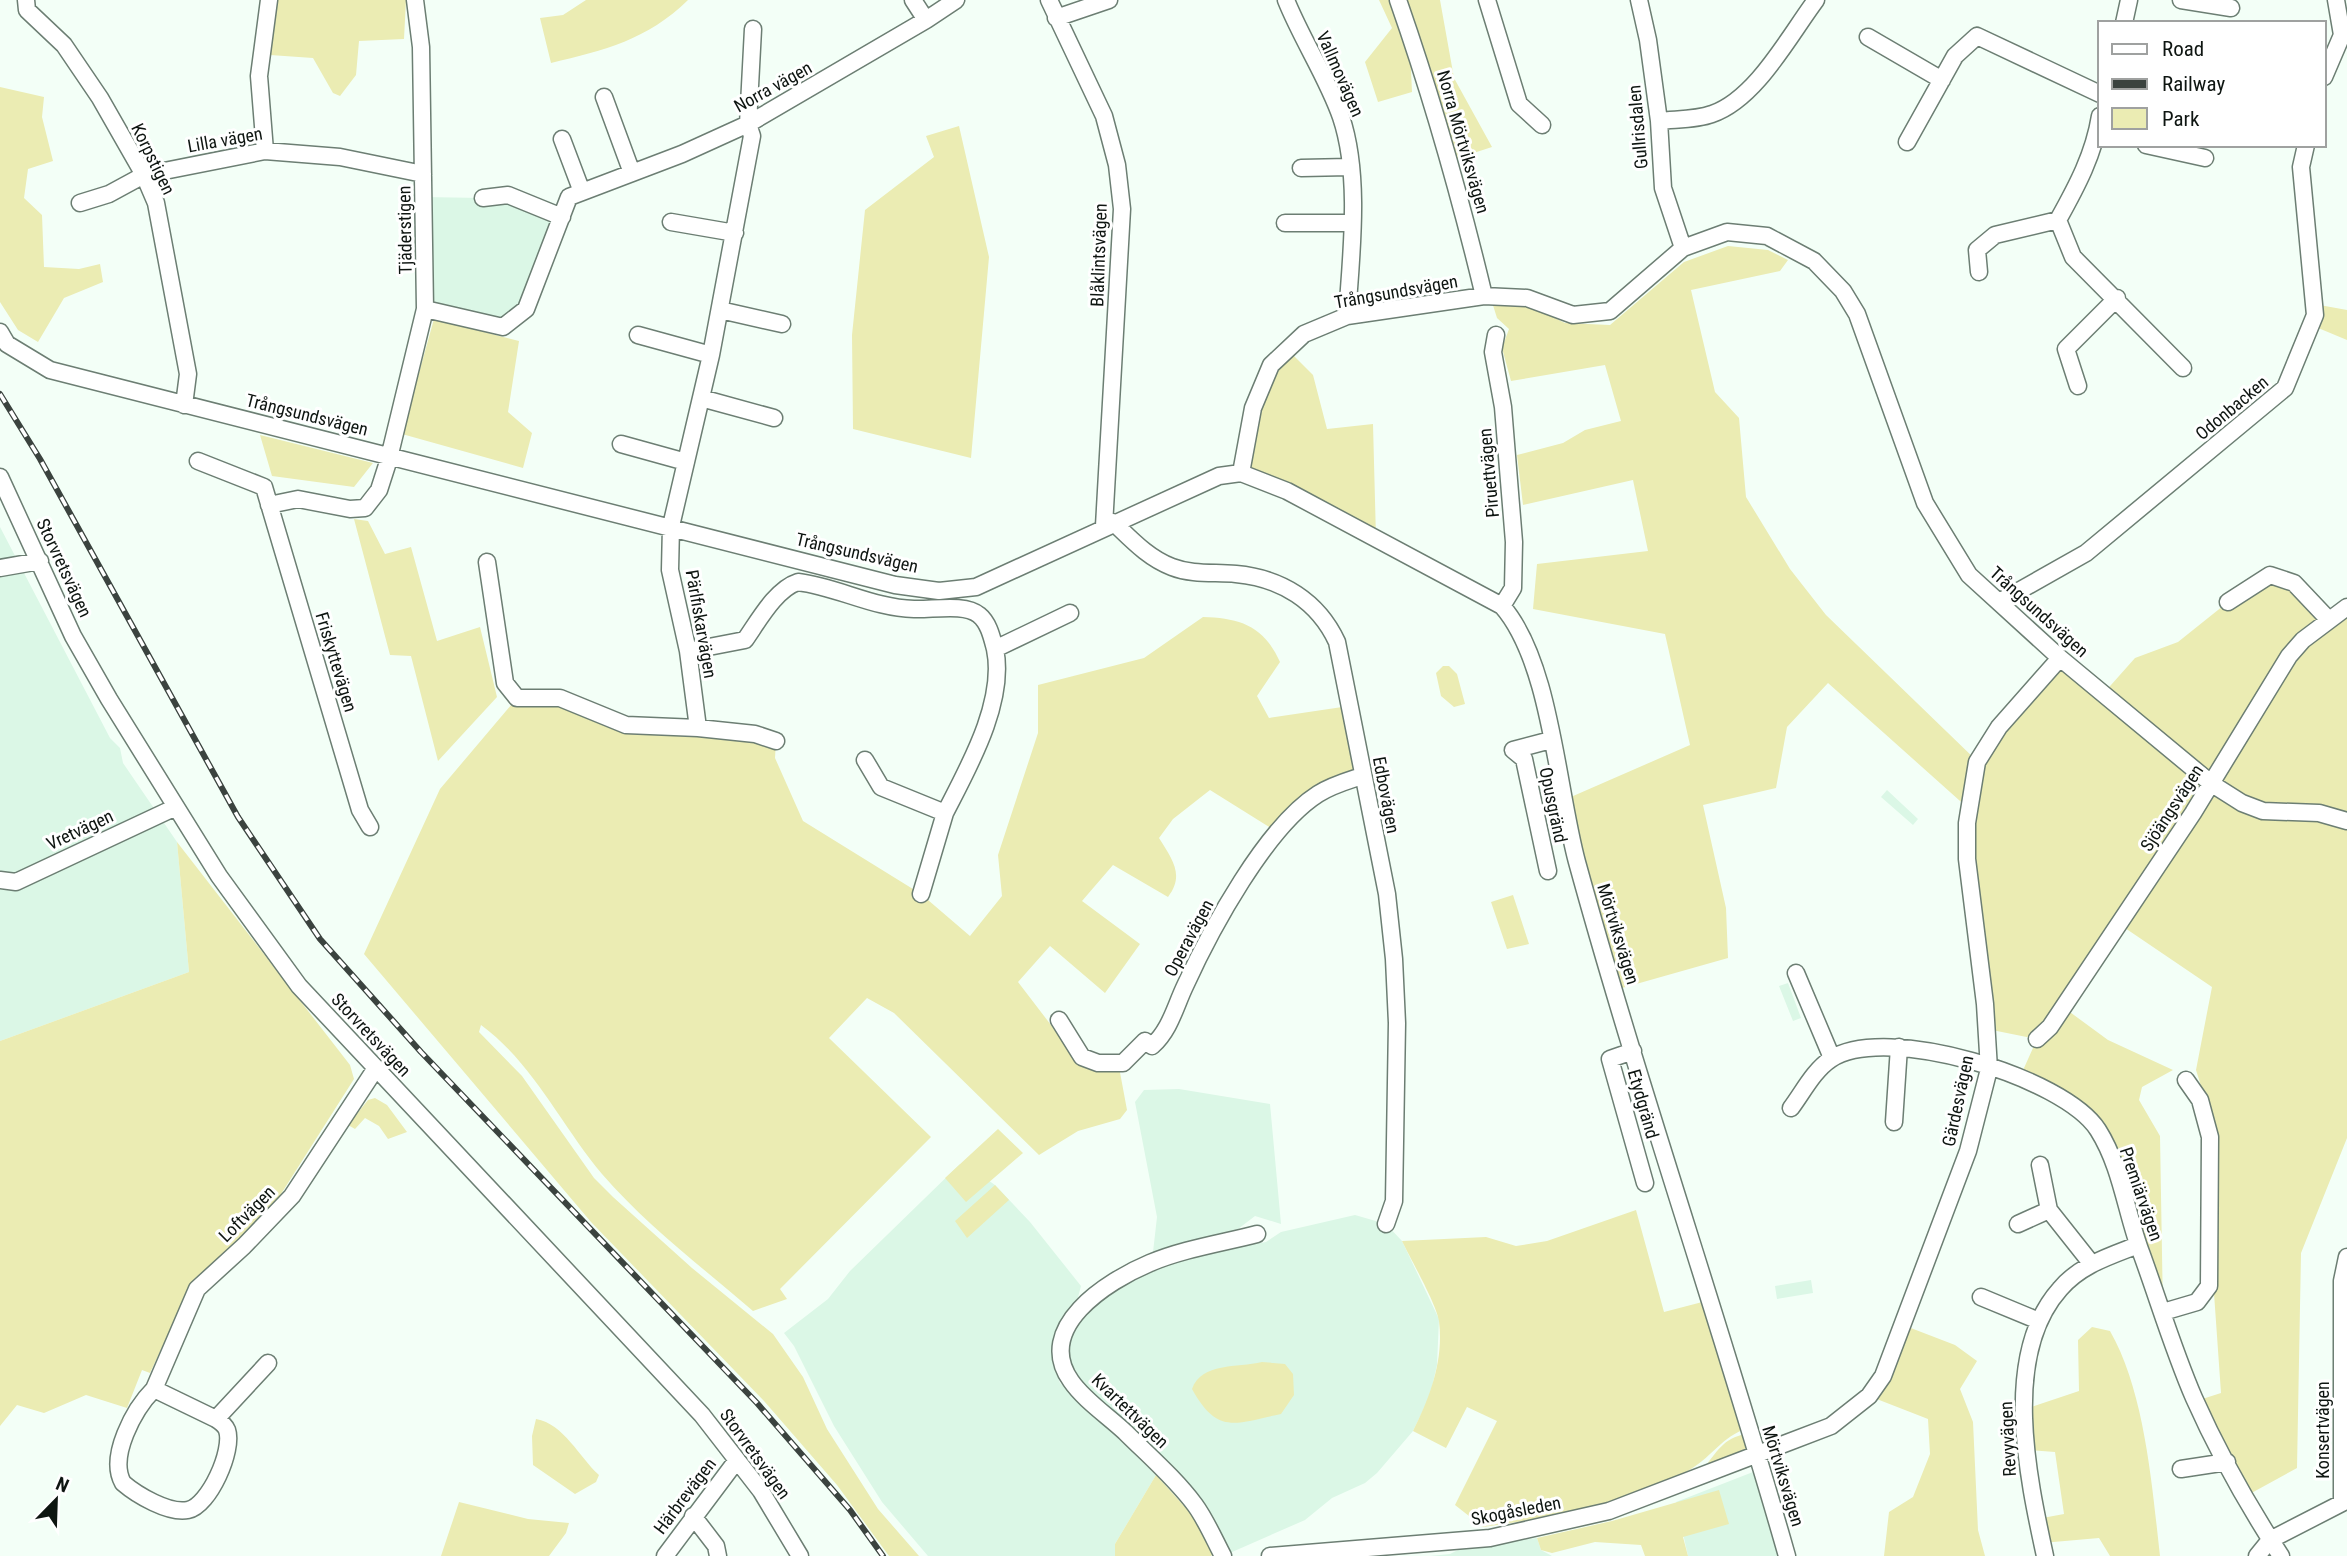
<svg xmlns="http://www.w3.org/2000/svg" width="2347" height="1556" viewBox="0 0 2347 1556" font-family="'Roboto Condensed',sans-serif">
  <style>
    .built { fill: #dbf7e6 }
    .green { fill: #ebecb3 }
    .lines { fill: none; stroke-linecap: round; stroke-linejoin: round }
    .minor-casing { stroke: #6c7e73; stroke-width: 19 }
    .minor { stroke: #fff; stroke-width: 16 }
    .rail-casing { stroke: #3b433f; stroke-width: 6 }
    .rail { stroke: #fff; stroke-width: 3.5; stroke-dasharray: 10; stroke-linecap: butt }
    .labels { text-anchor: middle; stroke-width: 6; stroke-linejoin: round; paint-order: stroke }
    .street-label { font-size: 18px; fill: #0e1511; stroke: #fff }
  </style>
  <rect width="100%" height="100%" fill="#f3fff7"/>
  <path class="built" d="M508,195L562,217L535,286L503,327L425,309L423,197L483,198Z
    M0,527L110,738L120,748L123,763L177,842L189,972L0,1041Z
    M1887,790L1918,819L1913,825L1881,797Z
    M1788,983L1801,1018L1793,1021L1779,986Z
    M1179,1089L1270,1104L1281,1224L1255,1216L1238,1229L1157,1261L1266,1242L1281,1232L1355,1215L1386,1224L1402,1241L1439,1319L1437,1365L1430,1396L1413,1431L1377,1473L1365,1483L1332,1498L1305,1520L1223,1556L1195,1505L1071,1381L1060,1346L1068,1321L1152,1261L1157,1217L1135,1102L1144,1090Z
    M960,1164H965L995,1185L1030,1222L1081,1286L1077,1301L1060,1321L1052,1347L1053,1366L1060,1383L1156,1475L1115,1544V1556H928L882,1502L834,1426L794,1346L784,1333L828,1299L850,1271Z
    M1811,1280L1813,1293L1777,1299L1775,1286Z
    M1753,1472L1784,1556H1688L1676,1502Z
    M1537,1538L1541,1550L1552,1556H1430L1450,1554L1464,1547Z"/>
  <path class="green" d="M274,0H406L404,39L359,41L356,75L340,96L333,93L313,58L270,55Z
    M586,0H688C647,40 605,50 551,63L540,18L563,15Z
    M1379,0H1392L1410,48L1412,92L1378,102L1365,62L1392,28Z
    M1398,0H1440L1454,78L1492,147L1449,161Z
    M0,87L44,97L42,117L53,161L28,169L24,198L42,215L44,267L79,269L100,264L103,282L64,298L38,342L18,330L0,302Z
    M959,126L989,257L971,458L853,429L852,335L865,210L934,157L926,136Z
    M1728,246L1768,250L1788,260L1780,271L1691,290L1715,392L1739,418L1746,497L1790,569L1826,615L1977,761L2060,658L2103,694L2135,658L2178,642L2228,602L2270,575L2329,620L2347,607V1138L2301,1253L2297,1468L2246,1496L2196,1401L2221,1393L2213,1279V1124L2196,1070L2212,987L2125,928L2063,1007L2108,1040L2173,1070L2142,1087L2139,1100L2160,1136L2163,1312L2097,1129L2020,1077L2037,1039L1987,1029L1969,809L1828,683L1787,727L1776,788L1703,805L1726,908L1728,958L1615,990L1564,800L1690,745L1665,634L1533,609L1537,564L1648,551L1633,480L1523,505L1517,455L1563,443L1585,430L1621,421L1605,365L1511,381L1502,348L1509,329L1497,318L1492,302L1526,304L1565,323L1610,325L1684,262Z
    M2314,304L2347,310V340L2311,325Z
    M434,319L519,341L508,412L532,433L523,468L402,434Z
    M1287,349L1313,375L1327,429L1373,424L1376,538L1241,473L1253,408Z
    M260,435L373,463L354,487L272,476Z
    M354,519L368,521L385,554L411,547L437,641L480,627L497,697L438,761L411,656L390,655Z
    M1203,617C1240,618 1264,626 1280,662L1257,696L1269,718L1349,706L1362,776L1334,785L1277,832L1210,790L1173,819L1159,838C1172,859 1185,875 1168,897L1113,865L1082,901L1140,944L1105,993L1050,946L1018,982L1077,1059L1119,1067L1127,1110L1120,1119L1078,1131L1039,1155L894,1013L867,998L829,1038L931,1137L780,1289L787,1299L753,1311C702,1267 646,1225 602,1174C561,1125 533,1063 481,1025L479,1032L522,1076L594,1178L613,1197L692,1268L773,1334L803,1377L827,1429L878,1509L919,1556H889L837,1485L764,1401L591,1222L364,954L440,789L517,698H560L614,722L776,741L775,758L803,821L921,894L970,936L1002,896L998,855L1038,733V685L1144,658Z
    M1443,666H1449L1457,674L1465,704L1454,707L1441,696L1436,673Z
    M177,842L350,1065L354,1079L274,1205L226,1253L194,1279L150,1373L142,1370L127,1408L86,1395L44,1413L17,1405L0,1426V1041L189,972Z
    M1513,895L1529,944L1507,949L1491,902Z
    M375,1098L387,1105L407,1132L388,1139L379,1126L365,1118L355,1129L348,1125L368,1100Z
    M998,1129L1023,1153L966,1202L945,1178Z
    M995,1185L1009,1200L967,1238L955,1221Z
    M1636,1210L1664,1312L1710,1300L1748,1428C1721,1437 1714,1455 1691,1469C1637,1501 1545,1519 1483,1527L1455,1505L1497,1421L1467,1407L1446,1448L1413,1431C1430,1397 1444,1360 1439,1321C1436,1303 1411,1260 1402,1241L1486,1237L1516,1246L1547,1241Z
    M1903,1325L1955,1345L1977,1361L1960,1389L1973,1422L1978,1530L1985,1556H1884L1889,1512L1913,1497L1930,1454L1928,1419L1869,1396Z
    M2092,1327L2110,1331C2145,1392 2152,1486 2160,1556H2110L2099,1538L2042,1543L2037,1519L2064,1514L2055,1452L2028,1450L2025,1409L2079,1391L2078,1340Z
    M1262,1362L1285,1364L1293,1374L1294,1395L1281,1414C1236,1423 1218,1436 1192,1389C1202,1362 1237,1368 1262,1362Z
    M536,1419C564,1424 579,1457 599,1475L596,1482L575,1494L533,1465L532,1436Z
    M1746,1434L1751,1446L1703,1469C1717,1452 1723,1438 1746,1434Z
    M1156,1475L1194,1517L1213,1554L1211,1556H1115V1544Z
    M1719,1490L1729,1524L1683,1537L1688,1556H1645L1641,1545L1595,1542L1552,1553L1541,1550L1537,1538L1612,1521Z
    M459,1502L528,1519L569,1523L566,1533L549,1556H441Z"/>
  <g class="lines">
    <g class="minor-casing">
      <path id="minor" d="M26,0L27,10L64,45L100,98L144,175L156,203L188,374L184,405
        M913,0L926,20L956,0
        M1049,0L1104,116L1117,165L1122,209L1104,526
        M1286,0C1302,40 1327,77 1341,117C1361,176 1351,256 1347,316
        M1398,0C1432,97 1460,196 1484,296
        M1487,0L1519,104L1542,125
        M1639,0L1648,40L1659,121L1663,188L1683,248
        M2181,0L2231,8
        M1056,18L1109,0
        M2124,23L2129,0
        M1868,37L1942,80
        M2324,77L2342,35L2336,0
        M604,97L632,173
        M1659,121C1676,119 1696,120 1712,114C1756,99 1789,36 1816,0
        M562,139L582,192
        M1907,142L1955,56L1977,36L2100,94
        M2146,145L2205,158
        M265,151L259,76L269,0
        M1301,168L1349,167
        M483,198L508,195L562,217
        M80,203L109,194L144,175L265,151L340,157L423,174
        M2058,220C2077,186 2094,154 2100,116
        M671,222L735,233
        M1285,223H1352
        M1979,272L1977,250L1995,235L2058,220L2073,257L2183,368
        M425,309L503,327L526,309L569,197L682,154L748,124L926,20
        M720,310L782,324
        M0,332L7,344L50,370L895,585L939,591L976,587L1219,476L1241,473L1287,491L1502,606C1551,662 1557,789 1577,862C1641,1095 1721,1324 1787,1556
        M638,335L711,355
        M1496,335L1493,352L1503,407L1514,542L1513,588L1502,606
        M2078,386L2066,349L2117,298
        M701,398L774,418
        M621,444L686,462
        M198,461L264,487L360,810L370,827
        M1241,473L1253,408L1271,365L1304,334L1347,316L1484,296L1527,298L1573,315L1610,311L1683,248L1727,232L1767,236L1814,261L1843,291L1857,314L1925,503L1969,575L2060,658L2212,784L2242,803L2263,811L2319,813L2347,821
        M0,477L73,636L109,699L219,876L299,986L702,1415L761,1491L800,1556
        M269,505L298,499L350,509L365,508L379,490L388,462L425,309L421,47L415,0
        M1113,522C1131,539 1148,558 1172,567C1193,575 1214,572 1236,574C1281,578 1318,601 1337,642L1387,894L1394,959L1397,1023L1394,1201L1386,1224
        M487,562L505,683L517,698H560L626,725L698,728L688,651L670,570L671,526L711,355L752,136L748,124L753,29
        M0,568L40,561
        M2001,601L2086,553L2285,388L2315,315L2301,167L2306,145
        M2228,602L2270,575L2294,583L2329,620
        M688,651L745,640C759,620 776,589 798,582C838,587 873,608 914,609C932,610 965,603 979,615C989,623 992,638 995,649L1070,613
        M698,728L755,734L776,741
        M865,760L881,787L945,813C968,768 1006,702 995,649
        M1548,871L1524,759L1513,750L1551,740
        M0,880L16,882L176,807
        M921,894L945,813
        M1796,973L1832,1058
        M1059,1020L1082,1057L1098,1063H1123L1145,1041L1152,1046C1170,1030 1175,1007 1185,986C1211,929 1266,827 1318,794C1332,785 1347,781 1362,776
        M2037,1039L2050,1027L2193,813L2289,656L2303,640L2347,607
        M1633,1051L1610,1059L1645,1183
        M1791,1108C1803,1092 1814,1070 1831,1059C1886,1023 2064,1077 2098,1130C2122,1168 2126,1214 2142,1255C2159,1302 2174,1352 2194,1398C2218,1452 2249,1507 2281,1556
        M1894,1122L1899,1047
        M2040,1165L2049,1210L2091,1263
        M2018,1224L2049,1210
        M1981,1297L2039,1321
        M2163,1312L2197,1302L2209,1286L2210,1137L2200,1100L2186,1080
        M268,1363L216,1419L154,1389L197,1289L244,1246L292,1196L376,1068
        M154,1389C134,1409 108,1457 123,1483C137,1495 169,1514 188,1510C209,1506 234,1450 227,1430C225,1425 221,1422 216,1419
        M2181,1469L2227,1462
        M693,1516L716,1546L718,1556
        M665,1556L737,1460
        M1223,1556C1214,1539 1206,1520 1195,1505C1175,1478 1148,1455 1125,1432C1108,1416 1084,1400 1071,1381C1033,1328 1107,1281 1150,1263C1183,1249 1222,1243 1257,1234
        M1270,1556L1490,1538L1609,1511L1831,1426L1869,1396L1883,1376L1968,1151L1989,1069L1985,1004L1967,859V823L1977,762L1999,727L2060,658
        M2045,1556C2028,1478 2001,1355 2060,1289C2080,1265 2110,1256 2138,1245
        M2257,1556L2270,1540L2342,1503V1281L2347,1257"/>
    </g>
    <use href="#minor" class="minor"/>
    <g class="rail-casing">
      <path id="rail" d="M0,394L40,459L238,817L320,939L421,1052L757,1403L850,1510L883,1556"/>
    </g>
    <use href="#rail" class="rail"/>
  </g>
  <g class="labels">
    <g class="street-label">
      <text transform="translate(1340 74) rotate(66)" y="6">Vallmovägen</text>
      <text transform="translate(773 87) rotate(-29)" y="6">Norra vägen</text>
      <text transform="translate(1638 127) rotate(-95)" y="6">Gullrisdalen</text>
      <text transform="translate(225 140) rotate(-10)" y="6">Lilla vägen</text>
      <text transform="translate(1463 142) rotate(74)" y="6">Norra Mörtviksvägen</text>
      <text transform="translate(153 159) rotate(64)" y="6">Korpstigen</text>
      <text transform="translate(405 230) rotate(-91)" y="6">Tjäderstigen</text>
      <text transform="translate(1099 255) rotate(-88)" y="6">Blåklintsvägen</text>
      <text transform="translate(1396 292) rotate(-10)" y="6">Trångsundsvägen</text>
      <text transform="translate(2232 408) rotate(-40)" y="6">Odonbacken</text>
      <text transform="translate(307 415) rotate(14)" y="6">Trångsundsvägen</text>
      <text transform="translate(1489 473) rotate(-95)" y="6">Piruettvägen</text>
      <text transform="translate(857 553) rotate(13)" y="6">Trångsundsvägen</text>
      <text transform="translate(64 568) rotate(65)" y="6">Storvretsvägen</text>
      <text transform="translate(2039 612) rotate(42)" y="6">Trångsundsvägen</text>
      <text transform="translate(701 624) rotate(80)" y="6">Pärlfiskarvägen</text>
      <text transform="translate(336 662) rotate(73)" y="6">Friskyttevägen</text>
      <text transform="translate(1386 795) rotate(79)" y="6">Edbovägen</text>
      <text transform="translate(1553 805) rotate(78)" y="6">Opusgränd</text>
      <text transform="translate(2172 808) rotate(-57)" y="6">Sjöängsvägen</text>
      <text transform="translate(80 830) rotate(-25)" y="6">Vretvägen</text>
      <text transform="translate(1618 934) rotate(73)" y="6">Mörtviksvägen</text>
      <text transform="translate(1189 938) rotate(-62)" y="6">Operavägen</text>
      <text transform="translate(371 1035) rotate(47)" y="6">Storvretsvägen</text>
      <text transform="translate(1958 1101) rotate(-78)" y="6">Gärdesvägen</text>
      <text transform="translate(1643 1104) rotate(74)" y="6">Etydgränd</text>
      <text transform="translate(2141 1194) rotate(71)" y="6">Premiärvägen</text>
      <text transform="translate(247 1214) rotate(-45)" y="6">Loftvägen</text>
      <text transform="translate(1130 1411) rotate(44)" y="6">Kvartettvägen</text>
      <text transform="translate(2323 1430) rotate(-90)" y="6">Konsertvägen</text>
      <text transform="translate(2008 1439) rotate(-93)" y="6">Revyvägen</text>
      <text transform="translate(755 1454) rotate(54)" y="6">Storvretsvägen</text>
      <text transform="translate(1783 1476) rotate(73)" y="6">Mörtviksvägen</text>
      <text transform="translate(685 1496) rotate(-53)" y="6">Härbrevägen</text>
      <text transform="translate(1516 1511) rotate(-11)" y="6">Skogåsleden</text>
    </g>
  </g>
  <rect x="2098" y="21" width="228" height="126" fill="#ffffff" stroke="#9fa1a0" stroke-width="2"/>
  <rect x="2112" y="44" width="35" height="10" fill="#ffffff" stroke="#9fa1a0" stroke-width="2"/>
  <text x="2162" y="56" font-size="21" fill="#0e1511">Road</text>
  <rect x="2112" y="79" width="35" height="10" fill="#3b433f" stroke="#9fa1a0" stroke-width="2"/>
  <text x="2162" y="91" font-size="21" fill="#0e1511">Railway</text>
  <rect x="2112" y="108" width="35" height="21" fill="#ebecb3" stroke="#9fa1a0" stroke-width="2"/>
  <text x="2162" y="126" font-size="21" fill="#0e1511">Park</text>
  <g transform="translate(56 1500) rotate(23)" stroke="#ffffff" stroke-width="5" paint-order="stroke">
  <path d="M0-5L12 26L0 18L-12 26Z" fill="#0e1511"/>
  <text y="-10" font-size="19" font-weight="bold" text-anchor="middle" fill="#0e1511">N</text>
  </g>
</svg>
